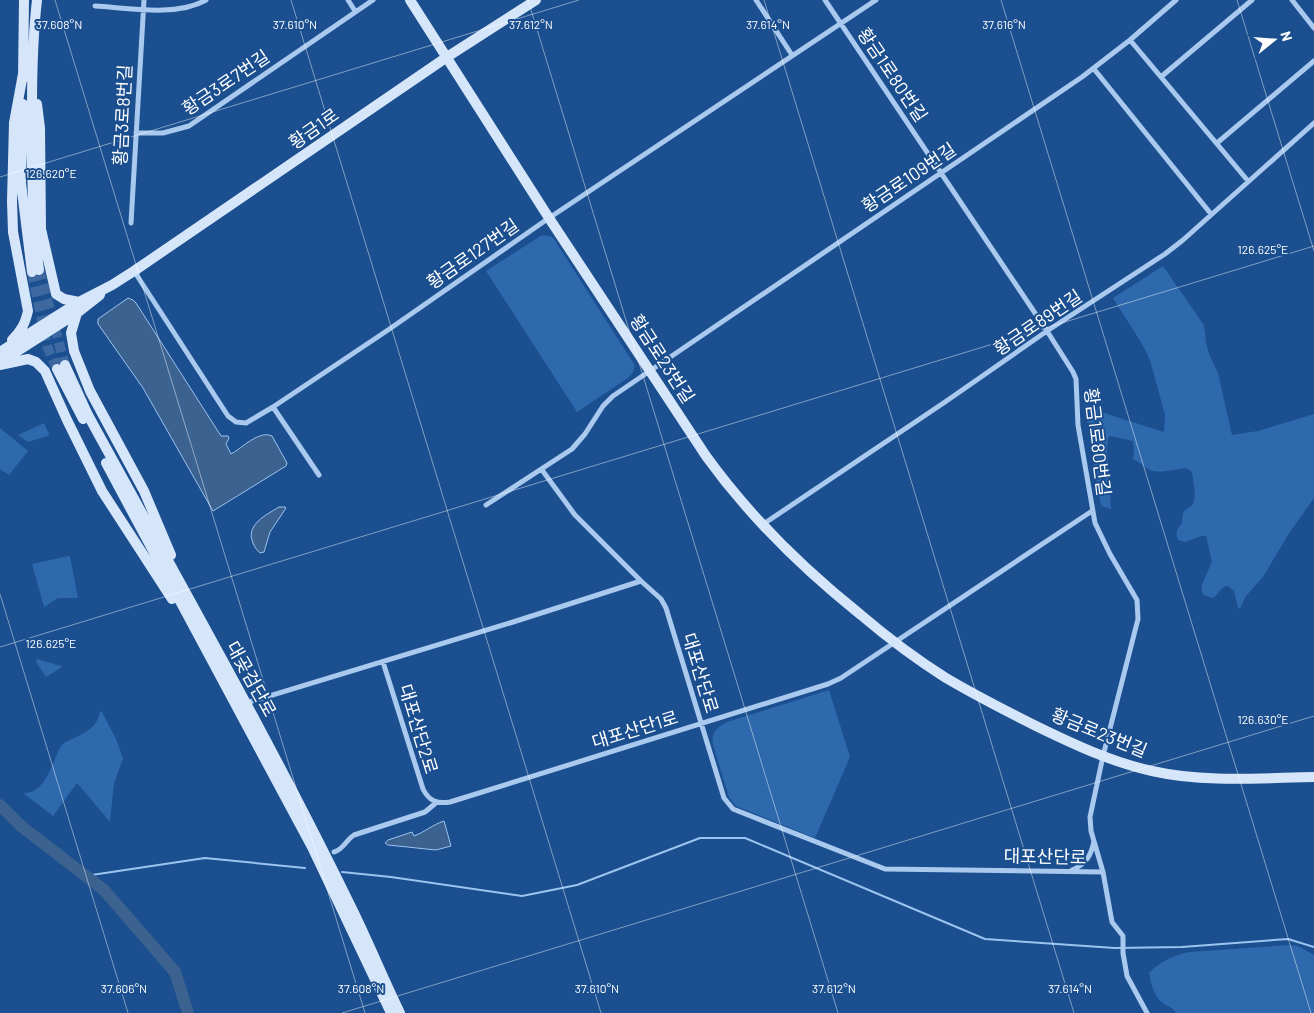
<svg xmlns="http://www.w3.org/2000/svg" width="1314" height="1013" viewBox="0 0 1314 1013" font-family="Barlow,'Noto Sans KR',sans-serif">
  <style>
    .green { fill: #2e69ad }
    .water { fill: #3c6290; stroke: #9cc4f0 }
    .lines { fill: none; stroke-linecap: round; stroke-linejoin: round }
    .stream { stroke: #9cc4f0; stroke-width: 2 }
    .river { stroke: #3c6290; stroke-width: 12 }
    .secondary-tunnel { stroke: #3d69a0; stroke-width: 10; stroke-dasharray: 10 5; stroke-linecap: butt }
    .street { stroke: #a9c9ee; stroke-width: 5 }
    .secondary { stroke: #d6e6fa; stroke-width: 10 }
    .ticks { fill: none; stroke: #fff; stroke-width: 1; stroke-opacity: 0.45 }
    .labels { text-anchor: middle; stroke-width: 4; stroke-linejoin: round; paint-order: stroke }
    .street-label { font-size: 18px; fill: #fff; stroke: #1b4f8f }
    .ticks-label { font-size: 12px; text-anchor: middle; fill: #fff; stroke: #1b4f8f; stroke-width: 4; stroke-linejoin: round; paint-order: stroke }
  </style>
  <rect width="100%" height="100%" fill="#1b4f8f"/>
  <path class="green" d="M542,235L550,236L554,239L634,364C635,371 633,373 628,378L577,412L486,271Z
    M1163,266L1204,325L1206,343L1209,354L1218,373L1232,435L1258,431L1314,414V498L1288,535L1263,577L1246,596L1240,609L1238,608L1234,591L1228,586C1219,586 1219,596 1212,598L1204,595L1202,592V584L1212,562L1206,536H1201L1185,542L1178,540C1175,531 1177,529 1182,523C1182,503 1192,512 1194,501C1196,492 1193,481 1192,472L1186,468C1177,469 1159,474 1150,470C1146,468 1139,462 1133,459L1134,449L1133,441L1110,436L1108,438L1107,449L1111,509L1102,506L1100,502L1085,405L1101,408L1104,413L1164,432L1165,415L1150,360L1142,344L1113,298Z
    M44,423L49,434L48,436L28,442L18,435Z
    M0,428L28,451L9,475L0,469Z
    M68,556H70L78,598H58L44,607L32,564Z
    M37,659L61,666L62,667L46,677L36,662Z
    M829,690L850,757L815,838L736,806L729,797L713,745C711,732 716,728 727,722Z
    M100,711L102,712L117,741L123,759L114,783L110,822L77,783L53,816L23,793C46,794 52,762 61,746L64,743C79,735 97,731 100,711Z
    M1289,945L1298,946L1314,955V1013H1176C1173,1007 1168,1007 1163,1003C1154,998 1151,983 1149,973C1161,961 1172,956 1189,952Z"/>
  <path class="water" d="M128,298L133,300L136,303L221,436H228L229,438L226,444L231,454C242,448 259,430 272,436L287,463L286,466L213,511L143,388L98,324V319Z
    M279,507H285L286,508L270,532L264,552L260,553C257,550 255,548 253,543C245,525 266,515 279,507Z
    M444,821L451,846L436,850L388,845L385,843L388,840L412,832L414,836C425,832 432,825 444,821Z"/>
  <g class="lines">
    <path class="stream" d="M342,872L391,877L522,896L577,885L700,838H745L985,939L1115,948L1182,947L1288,939L1314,947
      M85,876L205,858L305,868"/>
    <path class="river" d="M0,805L21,826L104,890L175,972L188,1013"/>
    <path class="secondary-tunnel" d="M39,270L65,365
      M32,272L47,346L57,369"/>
    <path class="street" d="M348,0L355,11
      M756,0L792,55
      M825,0L1047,331L1073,372L1076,379L1078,425L1095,523L1110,554L1137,600L1138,619L1103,756L1090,817L1091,831L1103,872L1112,922L1123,936V953L1127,976L1147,1013
      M1292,0L1314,28
      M95,6C129,8 176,17 206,0
      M1130,40L1248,181
      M1094,69L1211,214
      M1162,76L1252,0
      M136,133H163L189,126L373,0
      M1217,143L1314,61
      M131,223L144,0
      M134,271L228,416L236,422L246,423L273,407L388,330L549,218L876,0
      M273,407L319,475
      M542,470L575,515L641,581
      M486,505L572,449L585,434L603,406L613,396L1082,77L1130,40L1176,0
      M762,525L945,402L1047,331L1165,254L1183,240L1314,123
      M383,662L423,789C429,801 437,804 450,802L828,684L841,678L1092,511
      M246,703L510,623L641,581L661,599L666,608L724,798L733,809L885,869L1103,872
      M334,852C343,850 346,840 354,835L425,812L437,802
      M1072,870C1086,864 1091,856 1094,841"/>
    <path class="secondary" d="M37,0C33,35 32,71 32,106C31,161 32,215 39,270
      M410,0L549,218L706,456C750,517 802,568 861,615C888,638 916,659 946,678C975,695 1006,711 1036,726C1073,744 1111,762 1152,771C1205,783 1260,778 1314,777
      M23,79L24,0
      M23,104L21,183L32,272
      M37,104L40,128L41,229L56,294L64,299L79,302
      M77,313L71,333L74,351L90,391L144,491L171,555
      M12,340C21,331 25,324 28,311L13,232L12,201L14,123L23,74
      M0,352L79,302L112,285L134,271L447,57L536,0
      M2,361L77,313L100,295
      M0,365L28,359L36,362L45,371L67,420L102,491L172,599
      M65,365L88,415C178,580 272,744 354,913C370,946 384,980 400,1013
      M57,369L83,419
      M106,463L313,849L391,1013"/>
  </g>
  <path class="ticks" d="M55,0L365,1013M291,0L601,1013M528,0L838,1013M764,0L1074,1013M1001,0L1311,1013M1237,0L1314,251M0,177L579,0M0,594L128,1013M0,647L1314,246M342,1013L1314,716"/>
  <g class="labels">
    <g class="street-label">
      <text transform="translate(892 75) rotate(56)" y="6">황금1로80번길</text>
      <text transform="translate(226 83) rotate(-34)" y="6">황금3로7번길</text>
      <text transform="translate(123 115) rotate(-87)" y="6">황금3로8번길</text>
      <text transform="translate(314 129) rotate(-35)" y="6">황금1로</text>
      <text transform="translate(909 178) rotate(-34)" y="6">황금로109번길</text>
      <text transform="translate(473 254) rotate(-35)" y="6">황금로127번길</text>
      <text transform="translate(1038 323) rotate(-34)" y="6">황금로89번길</text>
      <text transform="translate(662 359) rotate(57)" y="6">황금로23번길</text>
      <text transform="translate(1097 442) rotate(83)" y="6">황금1로80번길</text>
      <text transform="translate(700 673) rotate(73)" y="6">대포산단로</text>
      <text transform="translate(251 679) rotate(61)" y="6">대곶검단로</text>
      <text transform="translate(418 729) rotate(73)" y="6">대포산단2로</text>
      <text transform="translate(635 730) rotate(-17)" y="6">대포산단1로</text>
      <text transform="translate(1099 733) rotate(22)" y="6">황금로23번길</text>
      <text transform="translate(1045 857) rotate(1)" y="6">대포산단로</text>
    </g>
  </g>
  <g class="ticks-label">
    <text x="59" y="29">37.608°N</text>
    <text x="295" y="29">37.610°N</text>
    <text x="531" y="29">37.612°N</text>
    <text x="768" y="29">37.614°N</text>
    <text x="1004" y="29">37.616°N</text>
    <text x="51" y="178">126.620°E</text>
    <text x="1263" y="254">126.625°E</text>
    <text x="51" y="648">126.625°E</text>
    <text x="1263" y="724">126.630°E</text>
    <text x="124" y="993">37.606°N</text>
    <text x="361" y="993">37.608°N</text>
    <text x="597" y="993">37.610°N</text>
    <text x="834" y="993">37.612°N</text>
    <text x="1070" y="993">37.614°N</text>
  </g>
  <g transform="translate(1274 40) rotate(73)" stroke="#1b4f8f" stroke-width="4" paint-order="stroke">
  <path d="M0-4L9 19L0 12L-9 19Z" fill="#ffffff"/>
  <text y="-8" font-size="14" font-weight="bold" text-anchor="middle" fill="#ffffff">N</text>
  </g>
</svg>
